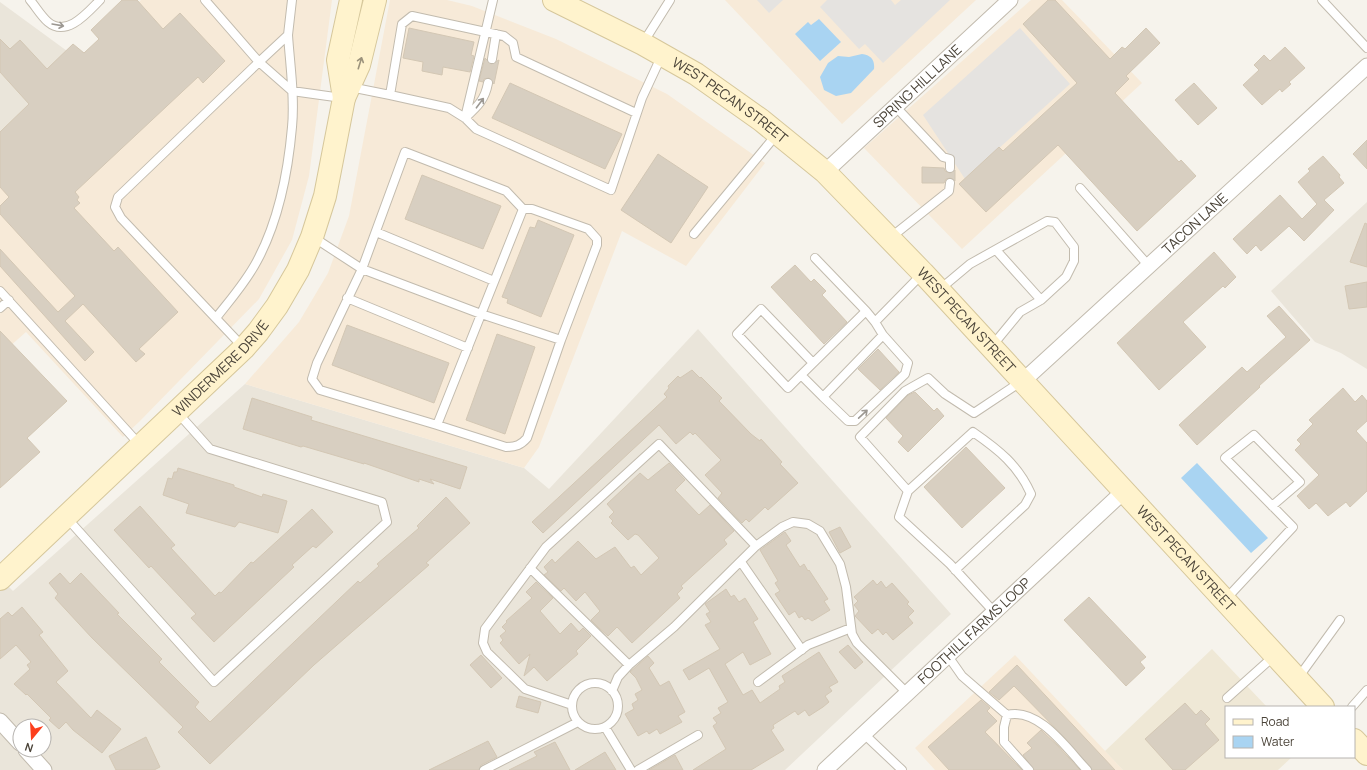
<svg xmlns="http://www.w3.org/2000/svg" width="1367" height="770" viewBox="0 0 1367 770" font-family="Manrope,sans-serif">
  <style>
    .residential { fill: #eae5da; fill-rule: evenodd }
    .commercial { fill: #f7ead8 }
    .education { fill: #efe8d6 }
    .parking { fill: #e5e3e0 }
    .water { fill: #a9d4f2 }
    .building { fill: #d8cfc1; stroke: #d3c7b4 }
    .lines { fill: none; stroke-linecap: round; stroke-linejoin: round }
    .lane-casing { stroke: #c2bbae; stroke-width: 10 }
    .street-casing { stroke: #c2bbae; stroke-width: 17 }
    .secondary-casing { stroke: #d6c79b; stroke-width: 24 }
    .lane { stroke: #fff; stroke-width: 8 }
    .street { stroke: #fff; stroke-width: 15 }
    .secondary { stroke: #fff3cd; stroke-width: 22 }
    .oneway { stroke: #9c9892 }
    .oneway2 { stroke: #9c937c }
    .labels { text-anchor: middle; stroke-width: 3; stroke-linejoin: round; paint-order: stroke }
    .street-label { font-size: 14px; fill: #4b4439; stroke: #fff }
  </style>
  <rect width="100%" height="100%" fill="#f6f3ec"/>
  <path class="residential" d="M0,2L78,59L0,132Z
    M1367,202V369L1341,353L1315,342L1271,291Z
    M698,329L951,614L785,770H0V578L13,591L245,384L524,468L549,489ZM20,726H44V750H20Z"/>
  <path class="commercial" d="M141,0H332L309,176L292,240L259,299L140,421L123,437L26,332L0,355V132Z
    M390,0H447L472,6L556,39L667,94L765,163L686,266L622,231L539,447L524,468L245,384L299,322L328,273L349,216Z
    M725,0H976L842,124Z
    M1031,0H1062L1142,83L962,249L864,148Z
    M1015,655L1123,770H935L915,748Z"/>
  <path class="education" d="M1212,649L1267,707H1226V757H1292L1278,770H1123L1105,751Z"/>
  <path class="parking" d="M757,0H783L769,13Z
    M827,0H891L895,5L901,0H950L883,63L865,44L859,49L820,7Z
    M1020,28L1070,84L965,179L923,115Z"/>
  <path class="water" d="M819,19L841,42L820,61L795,34L808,22L811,25Z
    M862,54C871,55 875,60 874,69L851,93L836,96L824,90L820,77L828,63L838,56L849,57Z
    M1197,463L1268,538L1251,553L1181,478Z"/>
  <path class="building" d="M122,0H137L163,29L180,13L225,61L203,83L198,77L75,192L79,197L77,200L80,203L74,208L114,251L118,247L178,312L139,349L145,354L136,362L83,304L65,321L94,352L85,361L0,266V249L58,312L75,296L0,214V206L9,197L0,187V132L29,104L0,72V39L10,49L20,40L47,69L73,44L84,53L99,39L91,30Z
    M1048,0H1055L1110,59L1122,47L1125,49L1146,28L1160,43L1126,76L1129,79L1115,93L1179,162L1181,160L1196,176L1137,231L1058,145L986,212L959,184L999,147L1003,151L1077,83L1023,24Z
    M409,28L474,42L471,55L474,56L470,72L443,67L442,75L422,71L423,62L403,58Z
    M1285,47L1305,68L1289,82L1291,84L1282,92L1280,89L1262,105L1243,85L1259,70L1254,65L1264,55L1270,61Z
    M485,58L491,64L499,60L494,84L489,78L484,79L483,82L479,81Z
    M510,83L622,134L605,169L492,118Z
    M1194,83L1217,108L1198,125L1175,100Z
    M1367,140V169L1353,154Z
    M658,154L708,187L671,243L621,210Z
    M1323,156L1340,175L1339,177L1344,183L1324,200L1334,210L1304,241L1289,226L1261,251L1256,245L1247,254L1233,239L1280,195L1302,219L1317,204L1298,182L1310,171L1308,169Z
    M922,167L944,168L945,171L950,173L955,170V181L950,178L946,179L944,183H922Z
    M422,175L501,206L483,249L405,219Z
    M538,220L574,235L541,317L507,303L508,299L502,297L530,227L535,228Z
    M1365,223L1367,224V267L1350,262Z
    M1214,252L1236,277L1225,288L1223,286L1183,322L1206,347L1159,390L1117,343Z
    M795,265L811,282L814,279L826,291L822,295L847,322L824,344L771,287Z
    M1367,282V307L1349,309L1345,286Z
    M1279,306L1310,340L1259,386L1260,387L1197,445L1179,425L1242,367L1247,372L1286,337L1267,316Z
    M347,325L449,363L434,403L332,365Z
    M0,331L67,401L27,438L40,452L0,488Z
    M497,334L535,347L505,434L466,420Z
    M878,349L899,372L880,390L858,369Z
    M692,370L700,378L701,377L722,398L719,401L751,434L760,441L761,439L782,462L780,464L798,483L768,510L765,507L749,522L746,519L742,523L718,498L722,493L705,475L721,460L695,433L693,435L690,432L676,444L659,425L543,533L532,522L667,397L664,394L669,388L668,386L678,376L680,378Z
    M1343,388L1355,402L1362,395L1367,401V421L1356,431L1367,443V491L1350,507L1346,502L1328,516L1316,503L1309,509L1297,496L1319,475L1295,450L1301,444L1297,440L1313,424L1309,420Z
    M915,392L934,411L937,408L944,416L908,452L898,442L903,436L886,418L908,395Z
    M252,398L312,417L311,420L467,467L460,489L430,479L434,484L419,479V482L364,463V464L303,446L301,447L243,429Z
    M966,447L1005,488L962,528L924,487Z
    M669,463L685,480L675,490L699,515L710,505L734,531L724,540L727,544L681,586L683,588L677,594L680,598L632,643L617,627L608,636L599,628L591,620L600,611L585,592L576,601L564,588L561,591L544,575L548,572L544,567L552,559L555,563L578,541L596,559L615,547L631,568L634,566L641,575L659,558L638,535L635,534L628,540L611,523L613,521L609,517L614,512L607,504L640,473L648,480Z
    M178,468L234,485V487L262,497L263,494L287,501L278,533L239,522L235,527L186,513L189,504L163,495L168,478L172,479L174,472H177Z
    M446,497L470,523L426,563L429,565L314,665L210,764L178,732L183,727L92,638L55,598L58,594L49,583L60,573L70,584L81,573L119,613L117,614L162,659L159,662L199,702L195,707L210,722L358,581L360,583L379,566L377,564L419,528L417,526Z
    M140,506L175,545L171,548L215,596L219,592L221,593L251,562L253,563L312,509L333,532L316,548L313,546L292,565L294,567L214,642L191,618L196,614L151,566L149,568L114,530Z
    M840,527L851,547L840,553L829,532Z
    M785,532L791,541L786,545L800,567L804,564L808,571L809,570L828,599L824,601L830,610L812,621L808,618L805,620L802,616L799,618L795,611L789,615L775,594L780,591L775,583L778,581L760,550Z
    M873,580L877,585L881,581L886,588L892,583L909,602L907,604L914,611L908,617L913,623L893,640L886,632L883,635L878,629L872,634L855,616L859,611L854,605L858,601L854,597Z
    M536,582L553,598L540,611L560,634L571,623L579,632L583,628L591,636L576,651L578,654L547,681L534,667L524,676L530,654L519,664L500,643L503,640L500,636L506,631L502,627L507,622L506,621L532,598L526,592Z
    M726,589L731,597L734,595L739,602L745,598L758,619L753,622L771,654L750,665L743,652L725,664L743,695L752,690L760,703L780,689L779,686L785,682L782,676L819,652L838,682L829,687L832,691L825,696L829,702L823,707L809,716L805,710L798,715L795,711L773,725L774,728L771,730L784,750L751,770H693L726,749L713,726L717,723L713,718L721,713L718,708L728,702L709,668L689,680L683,670L720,649L705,625L711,622L706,614L710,612L705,604Z
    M1089,597L1146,657L1140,662L1145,668L1126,686L1064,620Z
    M22,607L43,632L39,635L68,671L56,682L91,718L97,710L121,729L102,753L73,730L66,722L59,729L49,720L51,718L27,694L26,695L14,684L30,669L27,665L31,662L16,645L0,659V619L8,612L12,616Z
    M848,645L863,662L855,669L839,652Z
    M481,655L502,678L491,688L470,665Z
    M648,656L654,663L649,668L660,686L669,681L685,712L678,716L682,722L660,734L657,729L649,734L647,731L638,736L625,714L634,709L632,704L638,700L635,694L642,690L636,678L630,672Z
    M1017,665L1115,770H1092L1065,738L1014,686L999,700L989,692Z
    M519,696L541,702L538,713L516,707Z
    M981,700L990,708L987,711L997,721L985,732L1022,770H949L928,747Z
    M1185,703L1196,715L1201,710L1210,719L1205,724L1219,740L1185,770H1173L1145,739Z
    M1041,730L1057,745L1080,770H1034L1023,755L1032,748L1027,743Z
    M146,737L160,767L154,770H116L109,756Z
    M488,741L497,757L481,765L479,770H429Z
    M555,742L570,770H509L537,756L534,752Z
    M605,752L616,770H575Z
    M675,755L683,770H649Z"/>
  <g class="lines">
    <g class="lane-casing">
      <path id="lane" d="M30,0C36,7 41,16 48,22C67,38 88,12 100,0
        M205,0L259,62L118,197L115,207L121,218L243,347
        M1322,0L1367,48
        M288,35L292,0
        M643,43L670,0
        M492,59L496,34
        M350,87L390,95
        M895,106L943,157L950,159V168
        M636,113L516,57L513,43L504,36L412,16L402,24L390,95L449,108L465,118L476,129L611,190L642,98L662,55
        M465,118L493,0
        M465,118C477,107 485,100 488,83
        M1080,188L1148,265
        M376,232L494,281
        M694,234L777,134
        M313,237L362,269L317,363L312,379L320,390L437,425C466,353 494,281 523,209L506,191L405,152L362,269L481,314L561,340
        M890,238L949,191L950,183
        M996,250L1041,300
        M815,258L866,311
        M939,290L970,264L1047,221L1055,222L1074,247V261L1066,277L1041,300L1020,312L992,346
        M0,291L140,445
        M347,298L468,348
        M0,308L9,300
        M216,318C230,300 246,282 257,261C279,220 288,173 292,127C295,97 290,65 288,35L259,62L292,91L342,98
        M875,322L866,311L801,375L823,397L883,335L875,322L923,273
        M801,375L788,388L737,334L761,309L813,363
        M823,397L848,421H855L905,374L908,363L883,335
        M437,425L506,447C516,447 521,445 527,438L561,340L597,245V239L588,229L532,209H523
        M908,491L973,432C999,450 1018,465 1031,494L1025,505L955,570
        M66,517L214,682L387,522L382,502L210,449L177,412
        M741,562L802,650
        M530,568L629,665
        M1225,600L1293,527L1225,458L1254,435L1300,482L1272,506
        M995,613L950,564L899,517L908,491L860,437L905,391L928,378L945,394L974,413L1022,381
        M948,656L962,676L1007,715L1004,727V742L1029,770
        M1298,678L1340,620
        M758,682L808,645L851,628
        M572 706a23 23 0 1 1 46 0a23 23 0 1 1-46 0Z
        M612,691L618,677L629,665L674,627L756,546L782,527L793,522L808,524L820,531L840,564L846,587L852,634L857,643L908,694
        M1227,698L1274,656
        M572,705L525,689L487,652L483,643L485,629L546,547L659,444L756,546
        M1352,707L1367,690
        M1007,715C1039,707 1067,749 1087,770
        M605,727L631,770
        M864,734L902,770
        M484,770L578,722
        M638,770L698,735"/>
    </g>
    <g class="street-casing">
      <g id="street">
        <path id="s1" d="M825,172L1010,0"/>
        <path id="s2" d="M1023,381L1367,66"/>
        <path d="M0,721L20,743"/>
        <path d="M26,750L44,770"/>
        <path id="s3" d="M825,770L1123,492"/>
      </g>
    </g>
    <g class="secondary-casing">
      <g id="secondary">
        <path id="s4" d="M554,0L643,44L696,74L761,120L825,172L923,273L1323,707"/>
        <path d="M344,98L338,60L351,0"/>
        <path id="s5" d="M0,579L244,348L258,332L277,306L298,270L312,237L325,196L344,98L359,65L375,0"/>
        <path d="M1354,740L1367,754"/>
      </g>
    </g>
    <use href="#lane" class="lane"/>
    <use href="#street" class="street"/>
    <use href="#secondary" class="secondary"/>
  </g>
  <defs><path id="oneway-shaft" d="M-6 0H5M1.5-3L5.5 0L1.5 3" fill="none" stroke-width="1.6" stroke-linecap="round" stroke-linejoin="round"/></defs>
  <g class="oneway">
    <use href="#oneway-shaft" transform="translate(58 25) rotate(10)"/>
    <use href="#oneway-shaft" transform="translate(480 103) rotate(-53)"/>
    <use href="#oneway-shaft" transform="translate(863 414) rotate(-43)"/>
  </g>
  <use class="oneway2" href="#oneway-shaft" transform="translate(360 63) rotate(-73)"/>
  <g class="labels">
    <g class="street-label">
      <text dy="5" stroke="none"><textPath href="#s1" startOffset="126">SPRING HILL LANE</textPath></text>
      <text dy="5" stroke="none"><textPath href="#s4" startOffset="203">WEST PECAN STREET</textPath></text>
      <text dy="5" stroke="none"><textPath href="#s2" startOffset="233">TACON LANE</textPath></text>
      <text dy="5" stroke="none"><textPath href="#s4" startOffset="527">WEST PECAN STREET</textPath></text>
      <text dy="5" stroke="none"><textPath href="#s5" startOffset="305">WINDERMERE DRIVE</textPath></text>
      <text dy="5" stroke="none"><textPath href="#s4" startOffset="851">WEST PECAN STREET</textPath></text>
      <text dy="5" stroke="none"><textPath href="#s3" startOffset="204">FOOTHILL FARMS LOOP</textPath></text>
    </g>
  </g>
  <rect x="1225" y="706" width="130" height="52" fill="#ffffff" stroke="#b7b4b0"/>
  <rect x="1233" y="719" width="20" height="6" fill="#fff3cd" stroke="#b7b4b0"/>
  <text x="1261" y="726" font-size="12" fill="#4b4439">Road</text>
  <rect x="1233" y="736" width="20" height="12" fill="#a9d4f2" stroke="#b7b4b0"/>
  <text x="1261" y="746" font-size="12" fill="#4b4439">Water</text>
  <g transform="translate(32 738) rotate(198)"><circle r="19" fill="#ffffff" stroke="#b7b4b0"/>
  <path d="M0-3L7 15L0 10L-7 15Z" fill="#fc3f1d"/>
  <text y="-6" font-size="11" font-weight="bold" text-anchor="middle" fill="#4b4439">N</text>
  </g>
</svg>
